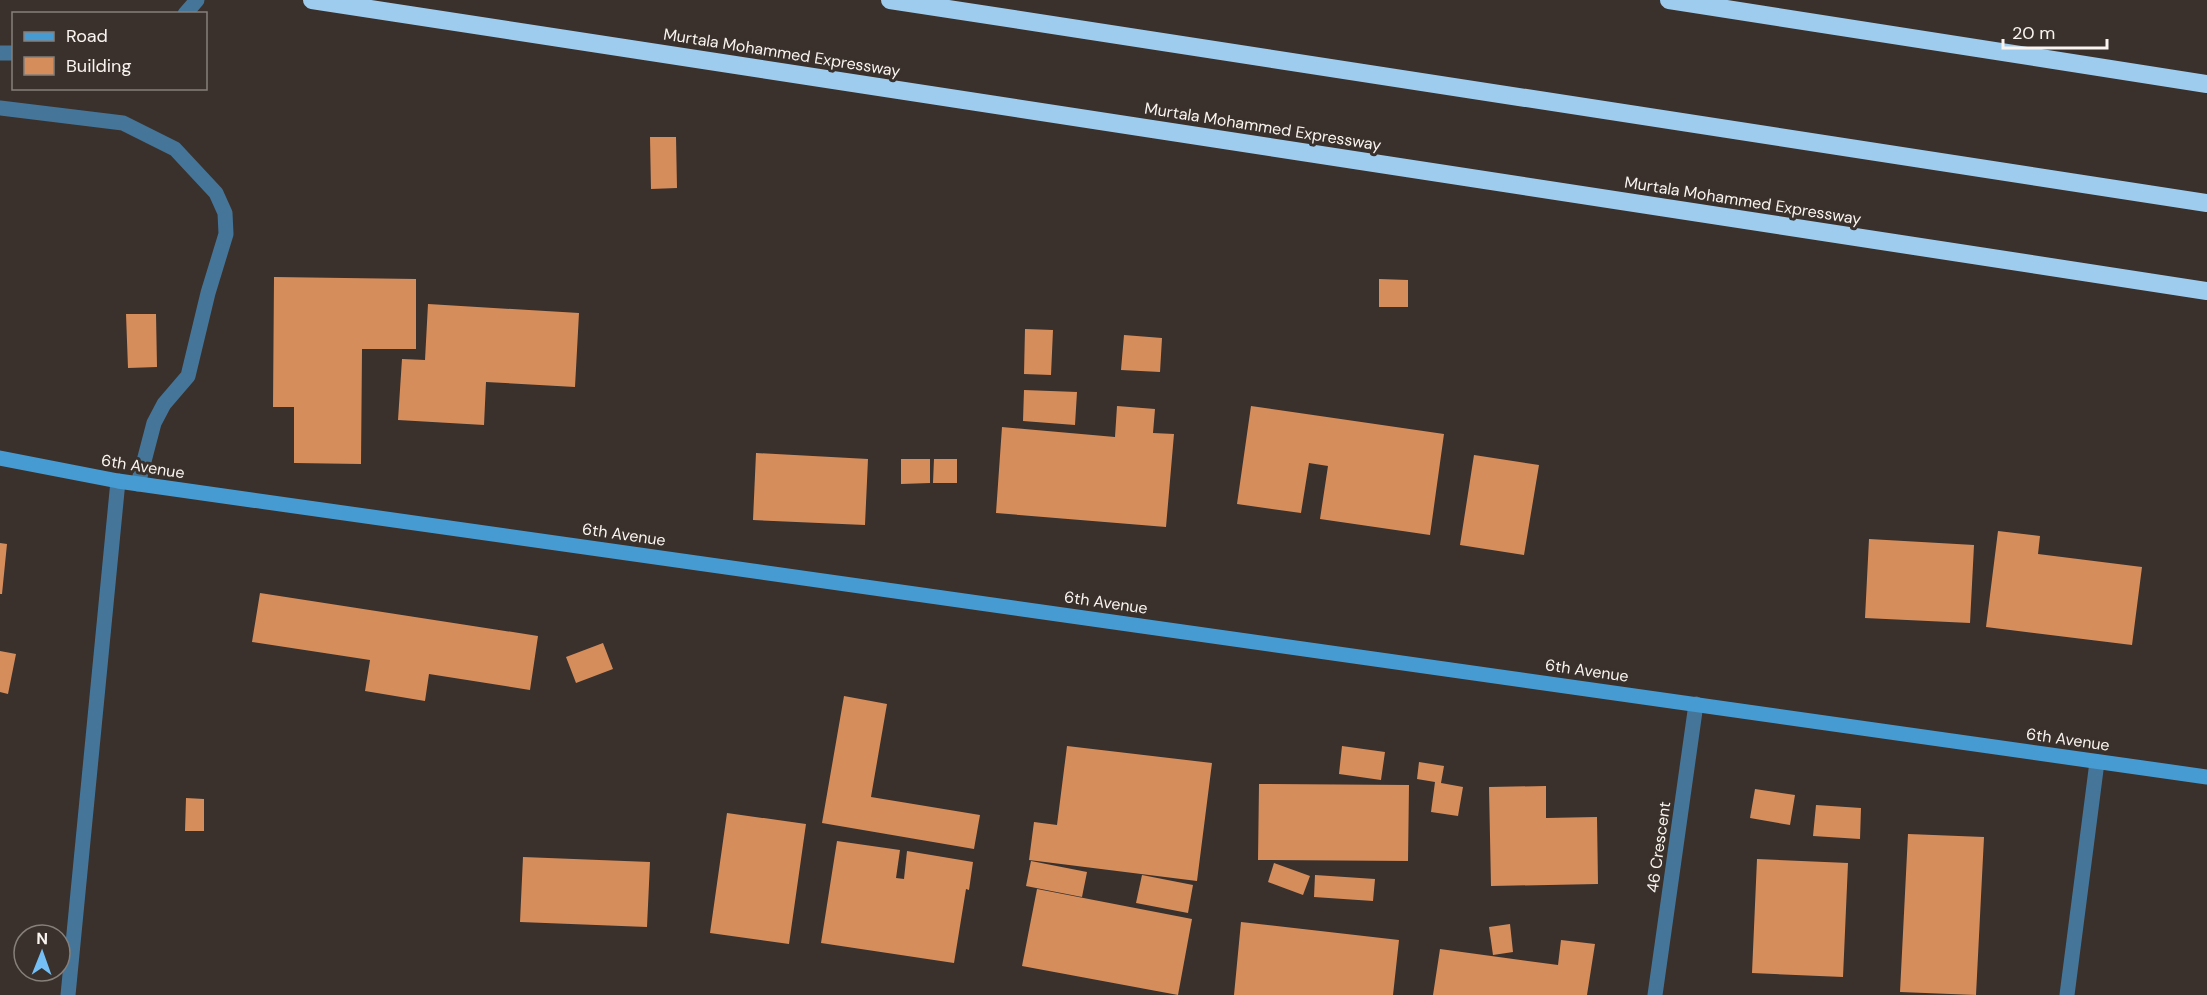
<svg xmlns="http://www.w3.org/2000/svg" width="2207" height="995" viewBox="0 0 2207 995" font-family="'DM Sans',sans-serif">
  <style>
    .building { fill: #d68d5c }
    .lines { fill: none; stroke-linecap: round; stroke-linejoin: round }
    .lane { stroke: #457699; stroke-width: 15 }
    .street { stroke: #457699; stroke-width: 15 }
    .secondary { stroke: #479bd3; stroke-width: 15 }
    .highway { stroke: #9eccee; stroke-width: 18 }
    .labels { text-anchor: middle; stroke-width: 6; stroke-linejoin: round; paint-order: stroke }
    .street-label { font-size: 16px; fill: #f9f4f0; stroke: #3a312c }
  </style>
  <rect width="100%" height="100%" fill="#3a312c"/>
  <path class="building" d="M650,137H676L677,188L651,189Z
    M274,277L416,279V349H362L361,464L294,463V407H273Z
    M1379,279L1408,280V307H1379Z
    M428,304L579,313L575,387L486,382L484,425L398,420L402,359L425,360Z
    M126,314H156L157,367L128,368Z
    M1025,329L1053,330L1051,375L1024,374Z
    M1124,335L1162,338L1160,372L1121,370Z
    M1024,390L1077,392L1075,425L1023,421Z
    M1117,406L1155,409L1153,433L1174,434L1166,527L996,513L1002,427L1115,437Z
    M1251,406L1444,434L1430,535L1320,519L1328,466L1309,463L1301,513L1237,504Z
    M756,453L868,459L865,525L753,520Z
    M1474,455L1539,465L1524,555L1460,545Z
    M901,459H930V483L901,484Z
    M934,459H957V483H933Z
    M1998,531L2040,536L2038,554L2142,567L2132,645L1986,627Z
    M1869,539L1974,545L1970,623L1865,618Z
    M0,543L7,544L2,594H0Z
    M260,593L538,636L530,690L429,674L425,701L365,691L370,660L252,642Z
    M603,643L613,669L576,683L566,657Z
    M0,651L16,654L8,694L0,692Z
    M844,696L887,704L871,797L980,815L974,849L822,823Z
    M1067,746L1212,763L1197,881L1029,860L1034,822L1057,825Z
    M1342,746L1385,752L1381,780L1339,774Z
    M1419,762L1444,766L1441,783L1463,787L1458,816L1431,812L1435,782L1417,779Z
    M1259,784L1409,785L1408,861L1258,860Z
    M1546,786V818L1597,817L1598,884L1491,886L1489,787Z
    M1755,789L1795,795L1790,825L1750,818Z
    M186,798L204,799V831H185Z
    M1816,805L1861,808L1860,839L1813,836Z
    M727,813L806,824L789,944L710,933Z
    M1908,834L1984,837L1976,995L1900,992Z
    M837,841L900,850L896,878L904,879L907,851L973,862L969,890L966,889L954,963L821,943Z
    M523,857L650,862L647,927L520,922Z
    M1757,859L1848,863L1843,977L1752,973Z
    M1031,861L1087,872L1082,897L1026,886Z
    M1274,863L1310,876L1303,895L1268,882Z
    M1142,875L1193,885L1188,913L1136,903Z
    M1315,875L1375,879L1373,901L1314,897Z
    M1037,889L1192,919L1178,995L1022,966Z
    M1241,922L1399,940L1393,995H1234Z
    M1510,924L1513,952L1493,955L1489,927Z
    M1561,940L1595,944L1587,995H1433L1440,949L1558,965Z"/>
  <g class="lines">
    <path class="lane" d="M185,14L197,0
      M0,53H14
      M0,108L123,123L175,149L216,193L225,213L226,234L208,293L188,376L164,404L154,423L138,484"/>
    <path class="street" d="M68,995L118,481
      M1655,995L1696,704
      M2067,995L2097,762"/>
    <path class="secondary" d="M0,458L118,481L2207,777"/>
    <path class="highway" d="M312,0L2207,291
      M890,0L2207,203
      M1669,0L2207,84"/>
  </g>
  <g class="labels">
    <g class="street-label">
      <text transform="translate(782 52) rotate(9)" y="6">Murtala Mohammed Expressway</text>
      <text transform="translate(1263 126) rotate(9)" y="6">Murtala Mohammed Expressway</text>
      <text transform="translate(1743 200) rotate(9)" y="6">Murtala Mohammed Expressway</text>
      <text transform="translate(143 466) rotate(9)" y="6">6th Avenue</text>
      <text transform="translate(624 534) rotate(8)" y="6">6th Avenue</text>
      <text transform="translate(1106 602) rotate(8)" y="6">6th Avenue</text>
      <text transform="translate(1587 670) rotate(8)" y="6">6th Avenue</text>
      <text transform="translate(2068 739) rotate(8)" y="6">6th Avenue</text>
      <text transform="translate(1658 847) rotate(-82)" y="6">46 Crescent</text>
    </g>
  </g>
  <rect x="12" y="12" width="195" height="78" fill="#3a312c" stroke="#867f7a" stroke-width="1.5"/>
  <rect x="24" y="32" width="30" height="9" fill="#479bd3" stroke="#867f7a" stroke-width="1.5"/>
  <text x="66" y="42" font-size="18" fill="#f9f4f0">Road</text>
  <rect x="24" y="57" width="30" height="18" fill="#d68d5c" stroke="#867f7a" stroke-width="1.5"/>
  <text x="66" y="72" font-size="18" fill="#f9f4f0">Building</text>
  <g transform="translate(42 953) rotate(1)"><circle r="28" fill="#3a312c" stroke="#867f7a" stroke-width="1.5"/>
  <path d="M0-4.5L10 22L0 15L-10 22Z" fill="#74c0f6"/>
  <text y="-9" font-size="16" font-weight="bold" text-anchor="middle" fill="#f9f4f0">N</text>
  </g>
  <path d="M2003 39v9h104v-9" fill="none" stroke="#f9f4f0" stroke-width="3"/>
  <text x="2012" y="39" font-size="18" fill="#f9f4f0" stroke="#3a312c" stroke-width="4.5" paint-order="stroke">20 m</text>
</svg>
